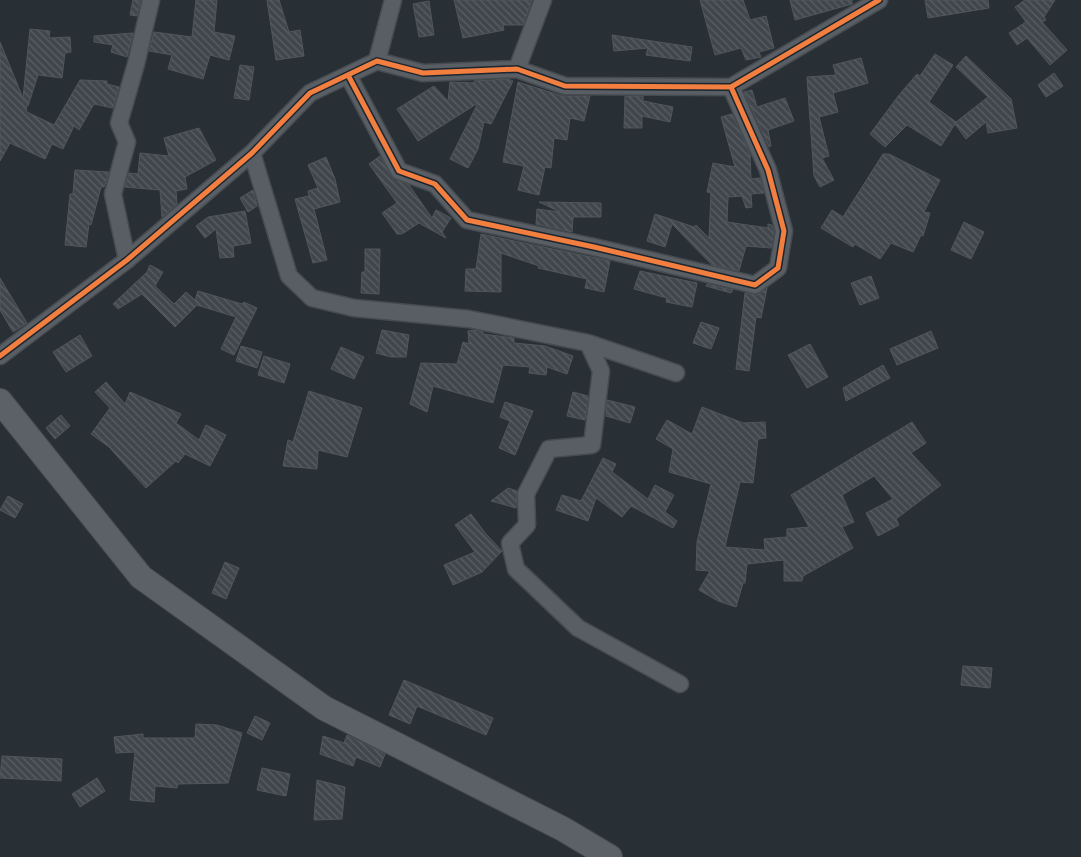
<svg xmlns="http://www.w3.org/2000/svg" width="1081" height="857" viewBox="0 0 1081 857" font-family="Signika,sans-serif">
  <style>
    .building { fill: url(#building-back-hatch); stroke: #50565d }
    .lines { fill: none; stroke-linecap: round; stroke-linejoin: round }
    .street-casing { stroke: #464b50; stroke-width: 19 }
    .secondary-casing { stroke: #464b50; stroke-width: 26 }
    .street { stroke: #585e63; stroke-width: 16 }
    .secondary { stroke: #5c6168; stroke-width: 24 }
    .cycleway-casing { stroke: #1c262f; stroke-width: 8 }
    .cycleway { stroke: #f27e40; stroke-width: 5 }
  </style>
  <defs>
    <pattern id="building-back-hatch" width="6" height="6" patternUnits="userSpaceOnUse" patternTransform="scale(1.25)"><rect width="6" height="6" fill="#40464b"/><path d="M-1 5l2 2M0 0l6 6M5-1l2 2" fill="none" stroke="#595f63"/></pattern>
  </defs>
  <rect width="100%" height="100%" fill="#282f35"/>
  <path class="building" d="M133,0H141L137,16L130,15Z
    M196,0H217L214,32L235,36L229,60L210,55L203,79L168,69L172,55L149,51L154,32L192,37Z
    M267,0H279L289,32L300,30L304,56L276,60Z
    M454,0H532L523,25H503L504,30L463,38Z
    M700,0H743L750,20L766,16L774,48L759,52L761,57L746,60L741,48L715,55Z
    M790,0H852V4L795,20Z
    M925,0H988L989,8L928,18Z
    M1025,0H1055L1044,17L1046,20L1042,22L1067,50L1050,65L1027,38L1017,45L1009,33L1026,22L1015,7Z
    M429,1L434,35L419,37L413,4Z
    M30,29L50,31L49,38L70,37L71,52L65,53L62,78L38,75L28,106H26L27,112L54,125L80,80L107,81V84L119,87L113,108L94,104L79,130L74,126L63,149L52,144L45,159L10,143L0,161V42L23,98Z
    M133,33L127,57L111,52L113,45L94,42V36Z
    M612,35L692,47L690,61L646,55L648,48L614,51Z
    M935,54L953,65L929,102L956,122L988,97L956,67L966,56L1011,99L1017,128L988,133L986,122L966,139L955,124L941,146L907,125L885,147L870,134L899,95L917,74L920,76Z
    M861,58L868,83L833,93L838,112L819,117L829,156L822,158L834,180L820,187L814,176L807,77L836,75L833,65Z
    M240,65L254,67L249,100L234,98Z
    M1054,73L1063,86L1046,97L1038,85Z
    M508,79L513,81L491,124L484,122L478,149L468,168L450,159L478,103L418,141L397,109L434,86L448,101L450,82L474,83V81Z
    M518,82L562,96H590L584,121L570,118L567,140L554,138L551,168L545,167L539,195L518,190L524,166L503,162Z
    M752,90L757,107L785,98L794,121L768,130L771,146L769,147L744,92Z
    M625,96H643V101L673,107L670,122L642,116V128H624Z
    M732,114L750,153L751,179L760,178L764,193L751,194L752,207L746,208L742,196L728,197L727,222L768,228V224L772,225L774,231L771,248L746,246L739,271L712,265L672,224L665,247L647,241L655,214L694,227L696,225L709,238L711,193L707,192L713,163L735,167L721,117Z
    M199,128L216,160L185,177L187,189L176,191L177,204L162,217L160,190L125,187L129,173L138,174L140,153L169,156L164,138Z
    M883,154H889L940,180L924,212L930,213L923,236L921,235L913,252L891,243L880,259L855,244L853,247L821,228L832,210L843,217Z
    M380,156L391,176L409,185L432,218L436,210L451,218L442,232L446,238L419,223L402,234H397L382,213L397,203L369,164Z
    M326,157L335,179L340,202L314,209L327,260L313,263L295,199L309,196L308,191L318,188L308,165Z
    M75,170L109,172L104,187H101L91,225L89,224L86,247L65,245L70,194H73Z
    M253,190L257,206L248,212L240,198Z
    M539,202L601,203V217H573L572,232L536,224L537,209L560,212Z
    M245,211L251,243L233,246L234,257L220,258L216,229L205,238L196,226L208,217Z
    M964,222L984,232L971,259L951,250Z
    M481,234L610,261L604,292L585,288L587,279L538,268L539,266L501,253V292L465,291L466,269H476Z
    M365,249H380L379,294L361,293L362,272H365Z
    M150,265L163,272L155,286L174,304L186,292L195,300L198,291L242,304L244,302L257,308L234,355L221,349L236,317L197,305L175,327L142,294L118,309L113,304L147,272Z
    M640,271L697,283L692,307L666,302L667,298L634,289Z
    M871,276L879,298L860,305L851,283Z
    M0,278L27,323L13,332L0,310Z
    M707,284L733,290L731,293L706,286Z
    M767,288L761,318L756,317L749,371L736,369L745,293L757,295Z
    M701,322L719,328L711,349L693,343Z
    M382,330L409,335L406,357H391L376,353Z
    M475,330L483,332V334L514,338V343L545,346L573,356L567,374L547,367L546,375L529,373L530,367L503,365L493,403L433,386L427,412L410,404L421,363L457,364L463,342L469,344L468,331Z
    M931,331L938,348L897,365L890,349Z
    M80,335L92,356L66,372L53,352Z
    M810,344L828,377L807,388L788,355Z
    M241,346L262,352L257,368L236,361Z
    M341,347L364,357L354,379L331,369Z
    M264,356L290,364L284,383L258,375Z
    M883,365L890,378L846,401L843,388Z
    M106,382L125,404L130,392L181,414L176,423L199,440L206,425L226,435L210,466L185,454L178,463L176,461L146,488L109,447L91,434L110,408L95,392Z
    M309,391L362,408L347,457L318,450L317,469L283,466L288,440L293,442Z
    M573,392L588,396L585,420L567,416Z
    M607,400L635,407L630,423L606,416Z
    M505,402L533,411L515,455L499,448L510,421L500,417Z
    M702,407L743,423L765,422L766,438L758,439L753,483L740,482L725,547L765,550L764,539L787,537V529L809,527L791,495L912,422L926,443L911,453L941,485L896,519L899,525L878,536L866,513L893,499L874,476L842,495L854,522L842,527L853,548L803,576L802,581H784V560L747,564L745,583H743L736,607L718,601L699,590L710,571L696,570L697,542L711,484L669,472L673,449L656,439L667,420L692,434Z
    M61,415L70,426L55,439L46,428Z
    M603,458L616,464L612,472L648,499L655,485L674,495L665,512L677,521L673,528L631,506L622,517L596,498L588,521L556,510L562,495L581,501Z
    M508,488L517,491L516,508L491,501Z
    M8,496L23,504L15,518L0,510Z
    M471,514L486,534L502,551L482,572L453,585L444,565L475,552L455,525Z
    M225,562L239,568L226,599L212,593Z
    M963,666L992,668L990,688L961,685Z
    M404,680L493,718L486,735L417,706L410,724L389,715Z
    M255,716L270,723L262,740L247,733Z
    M196,724L217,725L242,733L228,783L178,784L177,788L155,786L154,802L130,800L135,752L116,753L114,737L143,734V738H195Z
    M347,735L385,754L380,767L356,757L353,766L320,754L323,736L344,743Z
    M2,756L62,759L61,781L0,778Z
    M262,768L290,774L286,796L257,790Z
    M97,778L105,791L80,807L72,794Z
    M317,780L345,787L342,819L314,820Z"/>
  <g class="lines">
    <g class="street-casing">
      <path id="street" d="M377,61L393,0
        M517,69L543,0
        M348,75L399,171L435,184L467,220L594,247L755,285L778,268L784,231L768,170L731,87
        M252,153L289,276L312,298L354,308L469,319L588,343L676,373
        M127,260L113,194L127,142L119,123L136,64L151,0
        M588,343L601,371L592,445L549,449L526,494L527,525L510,543L516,569L578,628L680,684
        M0,356L127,260L252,153L310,93L377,61L423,73L517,69L565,86L731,87L879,0"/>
    </g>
    <g class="secondary-casing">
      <path id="secondary" d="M0,401L141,577L324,708L563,829L610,857"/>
    </g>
    <use href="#street" class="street"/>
    <use href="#secondary" class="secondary"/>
    <g class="cycleway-casing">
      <path id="cycleway" d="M348,75L399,171L435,184L467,220L594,247L755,285L778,268L784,231L768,170L731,87
        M0,356L127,260L252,153L310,93L377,61L423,73L517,69L565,86L731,87L879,0"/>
    </g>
    <use href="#cycleway" class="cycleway"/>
  </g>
</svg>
